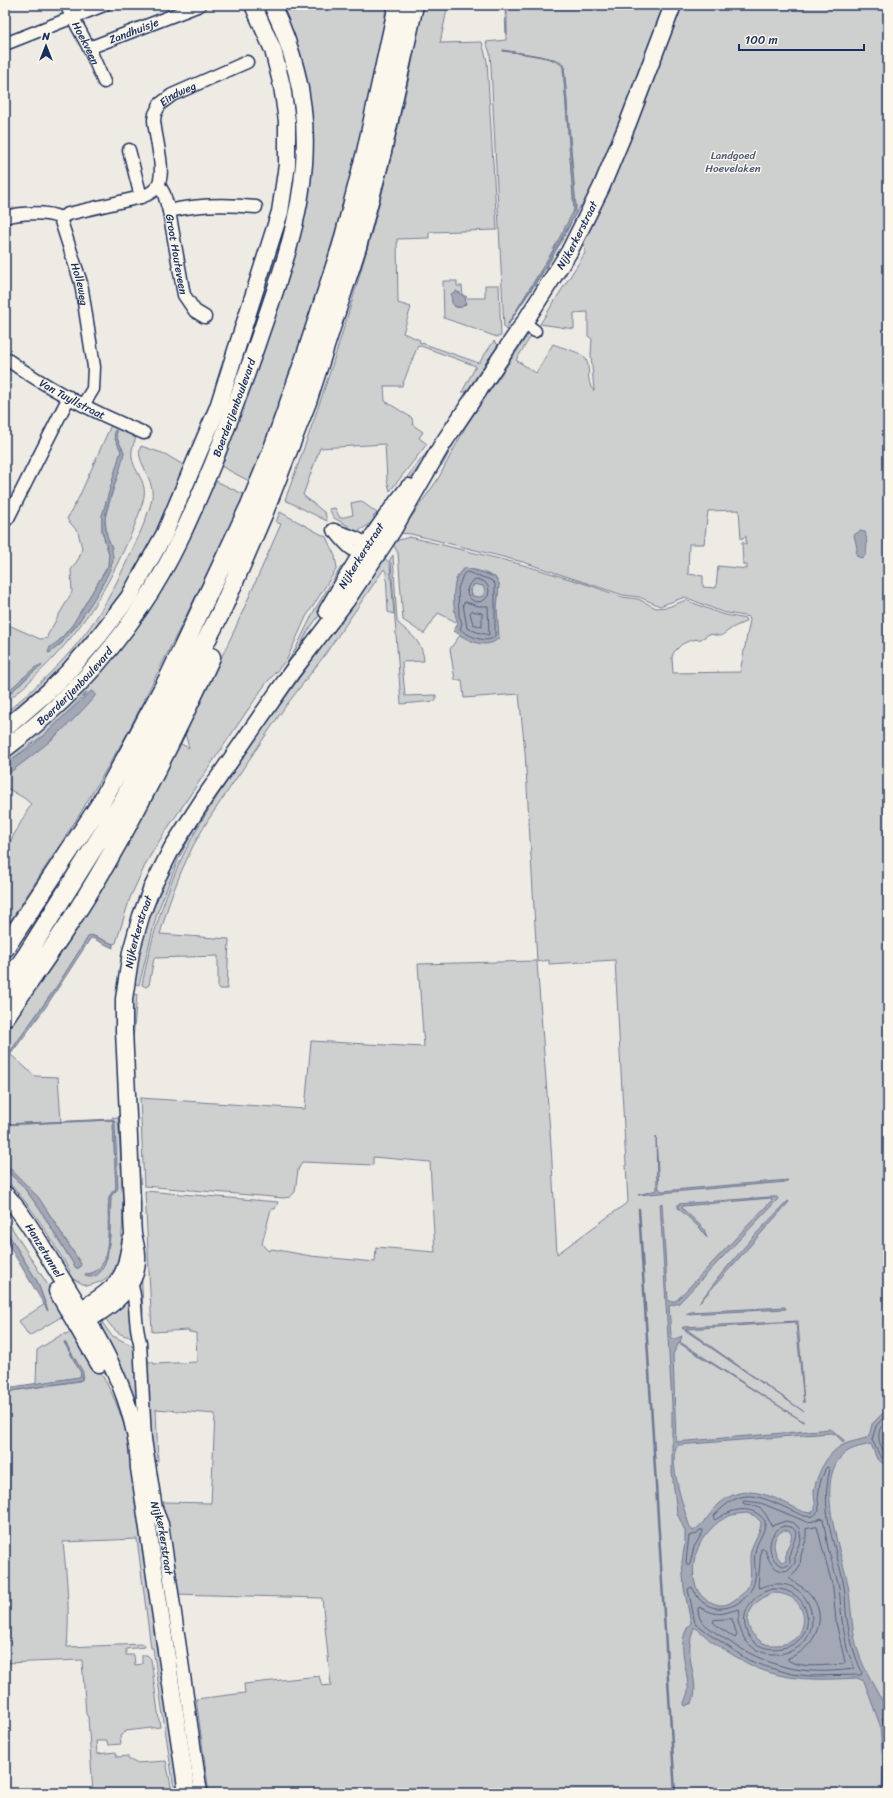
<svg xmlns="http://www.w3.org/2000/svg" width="893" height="1798" viewBox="0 0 893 1798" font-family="Sriracha,sans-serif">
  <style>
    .green { fill: #cecfcf; stroke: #747f96; fill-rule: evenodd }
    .water { fill: #a3a8b4; stroke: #6d7892; fill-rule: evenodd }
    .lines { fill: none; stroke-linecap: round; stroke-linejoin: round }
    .shore { stroke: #515f80; stroke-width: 1 }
    .stream { stroke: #6d7892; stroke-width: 2.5 }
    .minor-casing { stroke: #1b2f5e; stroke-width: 15 }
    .major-casing { stroke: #1b2f5e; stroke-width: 19 }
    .highway-casing { stroke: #1b2f5e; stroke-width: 21 }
    .minor { stroke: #fbf7ec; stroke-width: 12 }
    .major { stroke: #fbf7ec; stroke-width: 16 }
    .highway { stroke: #fbf7ec; stroke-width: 18 }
    .labels { text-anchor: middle; stroke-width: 3; stroke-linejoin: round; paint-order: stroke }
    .street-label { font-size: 11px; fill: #1b2f5e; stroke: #fbf7ec }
    .park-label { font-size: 11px; fill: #48577a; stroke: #fbf7ec }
  </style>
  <rect width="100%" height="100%" fill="#eeebe4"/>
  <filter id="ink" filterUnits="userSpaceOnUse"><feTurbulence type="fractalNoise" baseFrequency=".025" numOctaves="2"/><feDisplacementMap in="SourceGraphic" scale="8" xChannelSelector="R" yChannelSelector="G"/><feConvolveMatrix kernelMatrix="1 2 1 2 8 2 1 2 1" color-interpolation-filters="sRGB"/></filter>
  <g filter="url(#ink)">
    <path class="green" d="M279,5H386C380,72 362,139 343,203C326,266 307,329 286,392C276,422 262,452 251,482L215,463L306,164Z
      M423,5H448L440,43L482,42L487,61L497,230L429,232V238L397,239L398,303L411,307L403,333L420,340L419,342L479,363L494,341L498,345L466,392H462L476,366L418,345L402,386H384L385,401L412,418L413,425L423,432L419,438L427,444L390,491L387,480L385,444L320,448L303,495L325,513L327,521L285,500C345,340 393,173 423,5Z
      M505,5L507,35V5H888V1793H209L196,1699L245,1693L244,1684L319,1676L322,1686L331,1685L322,1598L174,1594L163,1502L211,1503L215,1414L156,1409L158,1461L151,1459L143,1349L147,1347L148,1362H153L154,1364L197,1362L196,1333L189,1332L188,1330L152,1332L145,1191L278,1202L275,1209H271L262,1244L268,1251L272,1249L311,1256L375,1262L376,1247L435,1252L430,1162L373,1157V1165L302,1162L298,1170L295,1192L290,1197L284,1198L144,1186L140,1098L305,1109L311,1041L424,1047L418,964L537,961L525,752L519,694L464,698L462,680H455L450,649L460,635L473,641L497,608L499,583C492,575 485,572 475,570C446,562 455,607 458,623L438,613L424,634L403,620L398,553L393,544L395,541L410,537L520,564L586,584L622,597L638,599L656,608L668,607L686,600L721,614L746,619L745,622L732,628L721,636L709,634L701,639L691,640L682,644L674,652L672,657L673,673L740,672L750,620L749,617L722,612L685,597L660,606L639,597L623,595L523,562L411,534L400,533L438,479L466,426L530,332L533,333L516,360L536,373L553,344C562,348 575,350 583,356C593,363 584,382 594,391L591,354L592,339L588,336V312L574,313V329L540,324L585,253L581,205C570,222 559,246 547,266C535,286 516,310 506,330L504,328L491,67L490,53L486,42L506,40ZM503,51V50L553,59L557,60L564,66L576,206C575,229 523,301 508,324L552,252L574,212V208L563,67C555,55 517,53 503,51ZM739,510L741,539L746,536V544L742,542L743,565H747V569L718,566L716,588L703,587V576L688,574L689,544H704L708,511ZM549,960V964L615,960L628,1202L557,1254L551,1145L537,962Z
      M443,281H457V286H462L463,296L459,292L454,306C459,309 461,307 466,304L463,296H466L467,298H485V285H499L501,336L497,337L444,318Z
      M111,425L135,434L133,437L136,438C121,468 151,475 143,501C138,519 130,537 122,554C92,618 59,658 5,703V698L41,665L5,694V638L8,635L5,634V626L7,629L11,626L40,639L49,638L47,636L72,592L71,570L79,558L82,548L78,532L67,519L79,497ZM114,435L116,436L124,452L105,518L107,536L112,547L111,566L94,597L77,625L61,644L49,653L73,624L108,566L109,554L102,531V516L121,451Z
      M462,428L442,466L440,464L445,453Z
      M439,437L435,447L414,473L395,499L393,498L410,473Z
      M141,446L165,454L190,469L171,515L106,625L5,726V713C33,690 61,665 83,636C101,614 114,588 126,563C135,544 145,524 151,503C158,480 133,460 141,446Z
      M212,479L245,495L234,520L126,736L78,817L5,929V843L10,842L31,804L24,798L5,787V776L55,737L87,692L49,731L5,764V752L98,667Z
      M361,501L377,513L373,517L376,518C370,525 362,528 355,534L349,532L350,527L334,518L329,509L335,508L340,518L353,515L351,503Z
      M280,512L326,537L335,556L337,568L306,617L287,659L264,686L163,835L147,861L130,898L116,943L113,944L94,936H89L57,986L5,1059V1034L42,979L179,743L189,748L185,733L234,631L281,524L276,522Z
      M393,555L397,621L399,624C412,635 423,643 424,661L402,662L405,696L436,695V701L401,704L391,563L389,561Z
      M384,557L390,564L394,614L388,612L386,572L384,569L324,656L285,707L208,820L193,846L181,872L170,900L160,934L229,939L227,989H218V956L154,958L149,985L146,987L142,985C150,943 162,903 179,864C196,826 220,792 243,758C289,690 339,626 384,557Z
      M341,567L347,571L334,594L308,631L295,655L279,678L281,672L295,650L315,609Z
      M471 591a7 7 0 1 1 14 0a7 7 0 1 1-14 0Z
      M276,704L198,822L179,858L157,913L139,985L131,982L137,945L165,870Z
      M137,994L131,1063L129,996Z
      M11,1055L35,1076L58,1077L61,1122L5,1124V1062Z
      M112,1117L118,1118C120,1151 129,1241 115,1268C109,1279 99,1283 87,1286L71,1278L68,1273L70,1271C50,1238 33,1206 5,1179V1169L22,1185L39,1208L76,1268H79L81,1264L48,1212L5,1163V1125L112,1120L113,1122L116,1188C114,1191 110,1193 109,1198C106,1217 116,1274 86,1274L88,1277L94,1276L107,1258L110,1237L111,1196L117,1190L114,1120Z
      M5,1217L66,1314L29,1336L19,1321L45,1304L47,1310H48L37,1281L5,1229Z
      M141,1260L143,1311L141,1330L136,1279Z
      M129,1292L134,1337C119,1337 111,1328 104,1316Z
      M102,1322L111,1335L131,1345L136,1350L141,1429L101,1329Z
      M70,1333L73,1334C103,1371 119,1401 130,1447L182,1793H176L173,1782L153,1648H151L137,1539L63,1542C67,1578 70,1612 67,1647L144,1644L145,1647L126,1649V1655H134L135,1665L142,1664V1655H147L151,1659L160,1727L126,1731L120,1736L121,1744L108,1745L107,1741H96L97,1754L116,1752L117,1757L128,1756V1759L136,1763L166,1761L172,1791L93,1793L88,1717L86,1714L82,1660L5,1663V1392L80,1381L84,1376L64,1342L81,1373L80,1377L36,1384L37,1350L61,1335Z"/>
    <path class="water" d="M503,51V50L553,59L560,61L564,66L576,213L544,269L508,324L552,252L574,210L563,67C555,55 517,53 503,51Z
      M456,291L465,297L466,303L462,307H456L452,303L451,294Z
      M116,430L117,439L124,452C121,472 111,491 106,511C105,519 104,528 107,535C109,544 113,549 113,559C112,576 65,648 48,653L50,647L60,640L73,624L108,566L109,554L102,531V516L121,451L115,439L114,431Z
      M860,531L865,532C867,536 867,550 866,554L863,558L858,557L856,554L857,548L854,535Z
      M466,568L495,577L499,584L497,608L499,638C486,651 467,640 454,631L458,623C452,610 450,574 466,568ZM474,584L483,586L485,591L483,596L479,597L472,596L470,590Z
      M40,665H42L41,667L34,671L5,698V694L34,668Z
      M91,691L95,693V696C69,727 38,752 5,776V764L33,745Z
      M91,935L113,944V948L92,938L90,939L45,1008L5,1062V1059L57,986L88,937Z
      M112,1119L115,1122L118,1188C116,1191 112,1193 111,1197C108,1212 116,1286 85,1276V1274C116,1274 106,1218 109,1198C110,1193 114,1191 116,1188L113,1122L112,1120L5,1124Z
      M656,1136L659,1189L662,1191L788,1180L786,1182L638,1195L657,1190Z
      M5,1163L39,1198L81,1264L79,1268H76L39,1208L22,1185L5,1169Z
      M769,1197H777L778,1199L679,1303L669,1306L671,1337L675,1339L682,1336L680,1342L804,1422L679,1343L673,1354L676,1442L831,1429L845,1441L843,1442L835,1434L830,1433L678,1445C666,1456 685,1513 690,1527L693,1531C703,1525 711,1512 719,1504C747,1479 776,1499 804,1512L811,1513L815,1510C816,1503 814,1498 814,1491C817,1473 828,1451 845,1444C852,1441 861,1440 869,1437L872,1424L888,1408V1467L877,1459L871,1444C863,1446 855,1447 848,1451C810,1475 842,1552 848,1585C852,1610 851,1633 860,1657C867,1677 883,1696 888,1717C889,1724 888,1732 888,1738C888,1757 888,1775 888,1793H882L883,1765L880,1725L864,1681L857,1678C819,1680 780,1682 745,1662C734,1656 722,1648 711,1641C705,1636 701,1631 694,1627C691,1637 689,1645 690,1655C691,1671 699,1688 692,1703L685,1706L684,1704C685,1698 689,1693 688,1686C687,1665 675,1641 691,1623L684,1588L682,1562L685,1543V1531L677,1513L672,1472V1404L660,1204L662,1203L668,1300L672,1302L677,1300L772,1200L771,1198L683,1206L682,1208L704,1229L707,1238L700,1228L678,1208V1204ZM747,1513L755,1516L761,1522C761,1533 753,1541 751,1551C748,1561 753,1573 749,1584C747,1591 739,1597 733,1601C726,1606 720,1606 713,1603C691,1596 690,1567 698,1548C702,1537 713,1525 723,1519C730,1514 739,1514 747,1513ZM785,1530C797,1532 789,1543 786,1551C785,1554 786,1557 786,1561L782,1562C772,1553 770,1535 785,1530ZM774,1593C813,1593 813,1645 776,1645C770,1645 764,1645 759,1640C736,1623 752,1599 774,1593Z
      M788,1201L789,1202L699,1303L722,1273L755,1235Z
      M5,1229L37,1281L48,1311L5,1239Z
      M785,1307L786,1309L686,1314L691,1312Z
      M798,1321L804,1403L796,1322L686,1329L803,1411L682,1328L683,1327Z
      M65,1342L83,1372L82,1380L5,1392V1388L80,1377L81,1373L64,1342Z"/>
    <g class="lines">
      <path class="shore" d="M467,572L491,580L495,584V636C488,645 468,636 460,629L462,623L459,616L458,588L463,575Z
        M467 591a11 11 0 1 1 22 0a11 11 0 1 1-22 0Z
        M466,602L478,606H488L489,635L477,632L467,628L463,604Z
        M472,611L482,613V627L473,624L470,613Z
        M888,1413L876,1426L872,1440L880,1456L888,1462
        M888,1420C886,1422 882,1425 881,1427C876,1436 880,1450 888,1456
        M826,1468L828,1467L830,1469C819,1514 836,1544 844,1586C846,1597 845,1609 847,1620C850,1638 854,1655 862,1672L861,1675L810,1676L792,1674L767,1667L748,1660L714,1637L695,1623L688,1589L692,1587C696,1594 699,1601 707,1605C724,1614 746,1603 753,1586C758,1575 753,1564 755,1553C756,1541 766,1533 765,1521C752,1503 731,1509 715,1520L713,1517C742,1485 757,1495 793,1511C799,1514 806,1518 813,1516L819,1511L818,1498L820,1483Z
        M744,1501L761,1503L807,1522L814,1521L821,1518L823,1519L828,1548L839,1587L842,1620L847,1649L854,1667L853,1669C801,1676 769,1667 725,1639C718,1634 706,1627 701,1620C699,1618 698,1612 698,1609L699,1607C720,1617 719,1614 739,1609C741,1613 738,1616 738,1621C739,1626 742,1634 744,1638C750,1648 762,1654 773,1654C836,1654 816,1564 760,1588L758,1586L761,1549H765C768,1560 774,1574 789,1570L795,1563V1554L801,1539L799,1528L794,1523L786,1521L771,1526C766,1511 760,1505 744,1504L743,1502Z
        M784,1526C805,1527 792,1542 790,1553C789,1556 790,1559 790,1563L787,1566H783C765,1559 766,1532 784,1526Z
        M817,1527L833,1588L836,1622L845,1662L844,1664C829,1665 799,1669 788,1660V1658C812,1651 829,1621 813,1598C806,1587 796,1585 789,1578L797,1571L800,1566L801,1555L806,1540V1529Z
        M700,1530H703V1532L694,1547L690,1564L688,1566L686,1562L689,1536L697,1534Z
        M773,1589C813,1587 821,1641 782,1648C740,1656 728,1601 773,1589Z
        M732,1619L737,1635L735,1638L720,1628L713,1622L714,1620Z
        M886,1793L887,1765L884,1724L882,1719L884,1718H888"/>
      <path class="stream" d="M639,1209L675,1793"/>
      <g class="minor-casing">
        <g id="minor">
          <path id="s1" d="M66,5L89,48L104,82"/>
          <path d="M5,44L104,5"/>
          <path id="s2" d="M89,48L200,5"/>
          <path d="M129,150L141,197"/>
          <path id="s3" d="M159,185L164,194L169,211L184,295L195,311L205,317"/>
          <path d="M169,211C198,204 226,204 256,207"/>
          <path id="s4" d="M5,217C19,213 47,211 60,218L81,283L94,367L93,389L83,405"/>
          <path id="s5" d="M60,218L68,214L141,197C147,195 155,192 158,185C166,171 155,137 154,120L155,114L160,104L172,95L247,62"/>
          <path d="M524,323L535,331"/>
          <path id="s6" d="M5,358C48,389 95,413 144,433"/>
          <path d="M5,521L8,518L69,397"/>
          <path d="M333,530C348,535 364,538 372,552"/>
          <path d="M334,530C344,542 352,554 369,556"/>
          <path id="s7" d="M129,1277C138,1297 133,1320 140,1342L145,1439L156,1509L162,1524L165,1544L201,1793"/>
        </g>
      </g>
      <g class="major-casing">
        <g id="major">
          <path id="s8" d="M327,611C352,568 378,525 409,487"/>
          <path d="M5,729L50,690L68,672L100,635L129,597L164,535L218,407L280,212L287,165V121L282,86L273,50L253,5"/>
          <path id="s9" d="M5,749C58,710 104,662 141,607C172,562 193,512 214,461C230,419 246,377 260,335C279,280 300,222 304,164C308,109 296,54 272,5"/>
          <path id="s10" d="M5,1194C27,1218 42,1247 59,1274C96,1334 137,1396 139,1468L187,1793"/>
          <path d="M57,1291L99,1364"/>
          <path d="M72,1315C89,1304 114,1292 123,1273C127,1264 129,1251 131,1240"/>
          <path id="s11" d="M77,1326C102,1312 136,1293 137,1261C138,1252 135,1243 133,1234C132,1223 132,1213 132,1203L124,1030V999L131,952L141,916L151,890L172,848L203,800L291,673L346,601L393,530L442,445L524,323L569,252L601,188L628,123L673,5"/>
        </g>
      </g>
      <g class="highway-casing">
        <path id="highway" d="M5,948L99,806L129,752L169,677L250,505L271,454L304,361L342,245L366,152L398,5
          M5,986L26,956L123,801L221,612L264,512L307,402L357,247L381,156L414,5
          M5,1017C39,967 75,918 105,865C144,798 178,728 211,657"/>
      </g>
      <use href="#minor" class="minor"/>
      <use href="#major" class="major"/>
      <use href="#highway" class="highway"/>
    </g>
  </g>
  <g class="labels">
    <g class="street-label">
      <text dy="4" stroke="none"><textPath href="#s2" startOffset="48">Zandhuisje</textPath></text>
      <text dy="4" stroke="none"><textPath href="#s1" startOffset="43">Hoekveen</textPath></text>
      <text dy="4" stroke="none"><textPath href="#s5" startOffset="209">Eindweg</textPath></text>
      <text dy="4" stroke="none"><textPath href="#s11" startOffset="1250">Nijkerkerstraat</textPath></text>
      <text dy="4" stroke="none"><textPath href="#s3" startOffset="72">Groot Houteveen</textPath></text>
      <text dy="4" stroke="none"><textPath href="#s4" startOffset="125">Holleweg</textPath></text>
      <text dy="4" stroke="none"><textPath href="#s6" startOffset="79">Van Tuyllstraat</textPath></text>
      <text dy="4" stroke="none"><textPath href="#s9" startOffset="418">Boerderijenboulevard</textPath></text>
      <text dy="4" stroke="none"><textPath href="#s8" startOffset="65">Nijkerkerstraat</textPath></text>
      <text dy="4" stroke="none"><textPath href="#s9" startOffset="94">Boerderijenboulevard</textPath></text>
      <text dy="4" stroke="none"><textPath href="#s11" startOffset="424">Nijkerkerstraat</textPath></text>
      <text dy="4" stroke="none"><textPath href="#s10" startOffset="69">Hanzetunnel</textPath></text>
      <text dy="4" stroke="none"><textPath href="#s7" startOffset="264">Nijkerkerstraat</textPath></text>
    </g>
    <g class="park-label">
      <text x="733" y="159">Landgoed<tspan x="733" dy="13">Hoevelaken</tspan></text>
    </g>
  </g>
  <rect width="893" height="1798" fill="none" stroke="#fbf7ec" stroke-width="20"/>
  <rect x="10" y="10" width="873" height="1778" fill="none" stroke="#1b2f5e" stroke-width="1.5" filter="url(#ink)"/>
  <g transform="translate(46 46)" stroke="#fbf7ec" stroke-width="3" paint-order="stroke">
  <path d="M0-3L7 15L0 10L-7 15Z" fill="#1b2f5e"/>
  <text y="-6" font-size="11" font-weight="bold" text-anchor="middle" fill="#1b2f5e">N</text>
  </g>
  <path d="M739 44v6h125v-6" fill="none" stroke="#1b2f5e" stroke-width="2"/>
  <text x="745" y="44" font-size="12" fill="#1b2f5e" stroke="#fbf7ec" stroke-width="3" paint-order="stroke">100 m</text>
</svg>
